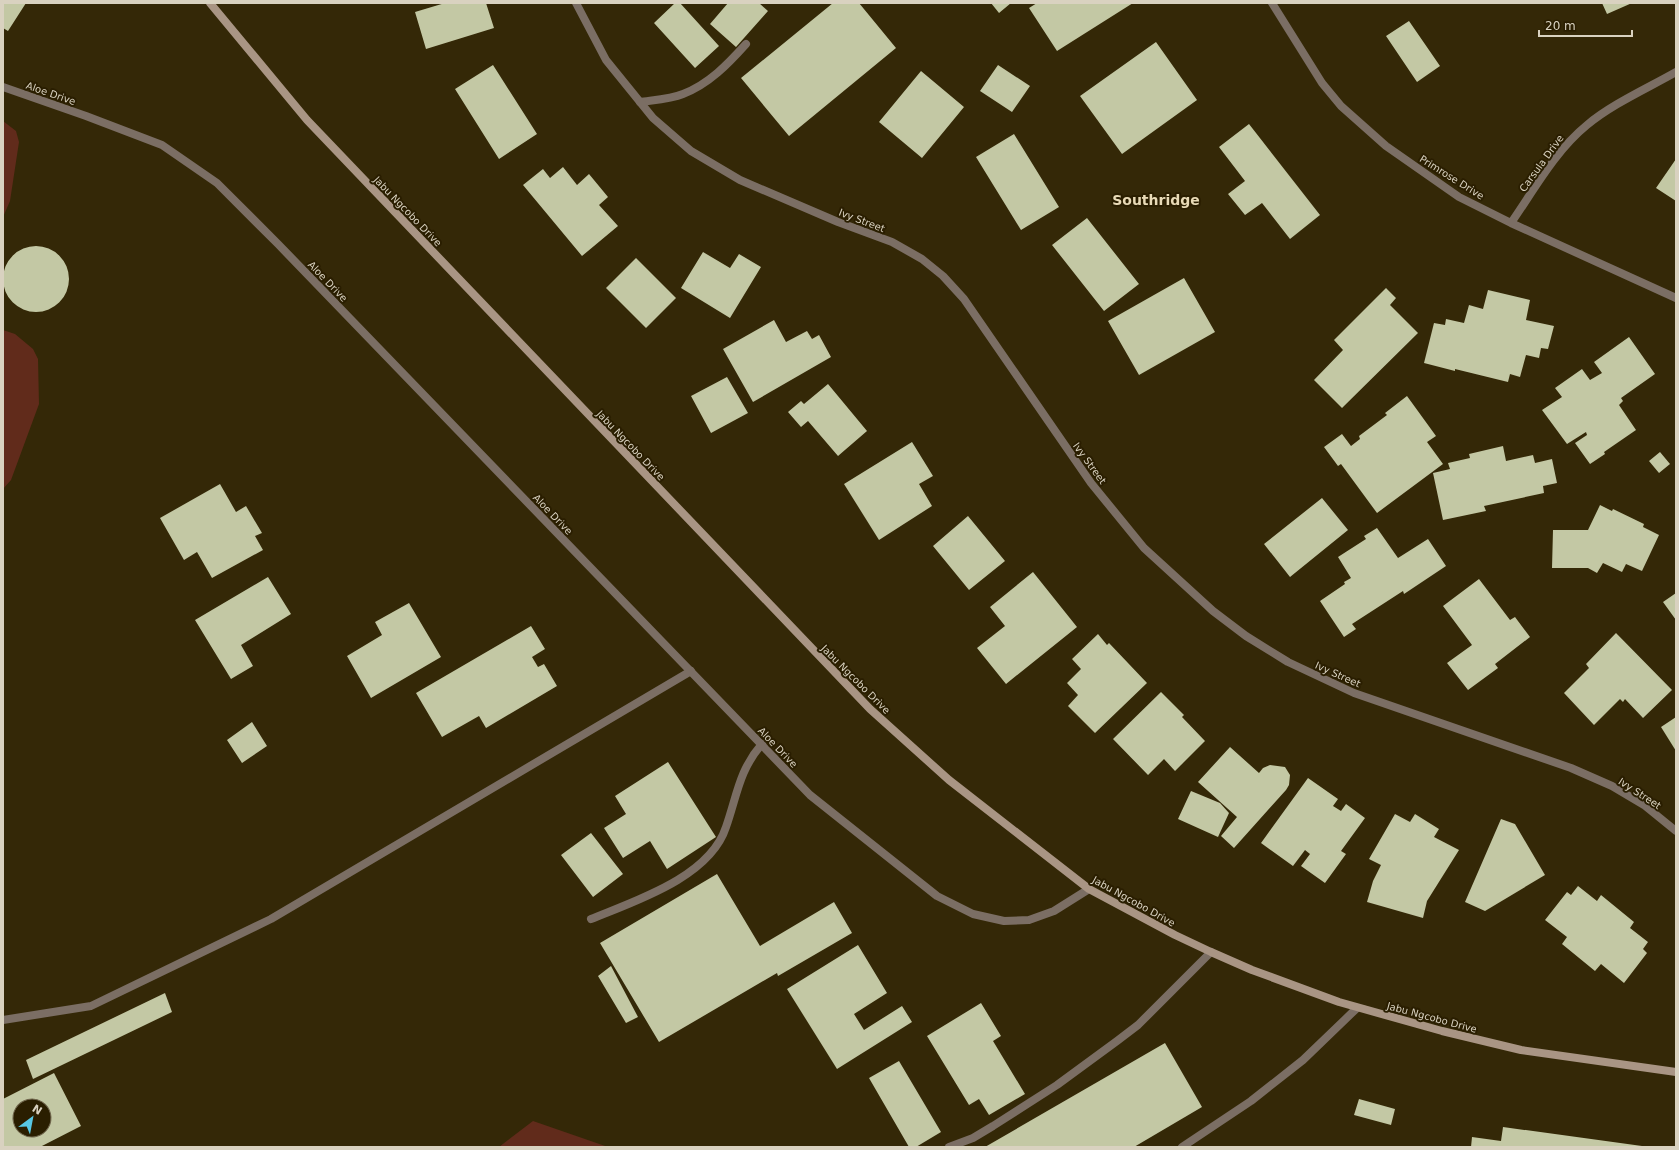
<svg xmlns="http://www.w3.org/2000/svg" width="1679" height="1150" viewBox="0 0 1679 1150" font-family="'DejaVu Sans',sans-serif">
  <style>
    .green { fill: #612b1b }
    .building { fill: #c3c8a4; fill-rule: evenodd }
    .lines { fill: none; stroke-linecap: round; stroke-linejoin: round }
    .service { stroke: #7b6e64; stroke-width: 8 }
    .minor { stroke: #7b6e64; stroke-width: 8 }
    .secondary { stroke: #a99584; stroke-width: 8 }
    .labels { text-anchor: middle; stroke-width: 4; stroke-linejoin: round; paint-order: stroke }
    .street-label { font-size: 10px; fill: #d9d2c0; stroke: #2a1e00 }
    .district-label { font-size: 14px; font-weight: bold; fill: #e8dab6; stroke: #2a1e00 }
  </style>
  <rect width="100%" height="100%" fill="#342807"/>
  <path class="green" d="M3,121L16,131L19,142L10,201L3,217Z
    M3,330L15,334L33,349L38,359L39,404L11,480L3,489Z
    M533,1121L608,1147H499Z"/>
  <path class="building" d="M3,3H26L8,31L3,28Z
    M445,3H486L494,28L426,49L415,12Z
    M675,3H680L719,46L695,68L654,23Z
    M728,3H759L768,11L736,47L710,24Z
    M833,3H859L896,48L789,136L741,78Z
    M991,3H1011L999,13Z
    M1037,3H1133L1057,51L1029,8Z
    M1602,3H1632L1607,14Z
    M1409,21L1440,66L1417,82L1386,36Z
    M1156,42L1197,100L1122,154L1080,96Z
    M493,65L537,134L499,159L455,89Z
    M998,65L1030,86L1012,112L980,91Z
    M921,71L964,107L922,158L879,122Z
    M1249,124L1320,215L1290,239L1262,203L1245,215L1228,194L1245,181L1219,147Z
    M1014,134L1059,207L1021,230L976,157Z
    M1676,159V201L1656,188Z
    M563,167L577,185L589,174L608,197L599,205L618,226L582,256L523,185L543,169L550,178Z
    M1087,218L1139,284L1104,311L1052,245Z
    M3 279a33 33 0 1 1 66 0a33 33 0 1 1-66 0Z
    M703,252L730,268L739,254L761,267L730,318L681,288Z
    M636,258L676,298L646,328L606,288Z
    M1184,278L1215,332L1139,375L1108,321Z
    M1386,288L1396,298L1390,305L1418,333L1342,408L1314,380L1343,350L1334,340Z
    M1488,290L1530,300L1526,320L1554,326L1548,349L1541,348L1539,358L1526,355L1520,377L1510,374L1508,382L1455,369V371L1424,363L1434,323L1445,325L1446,319L1464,323L1469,305L1483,309Z
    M774,320L786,342L807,331L812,339L819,335L831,357L753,402L723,349Z
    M1629,337L1655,374L1621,398L1623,401L1619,405L1636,430L1604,452L1605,454L1590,464L1575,443L1587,435L1586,432L1567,444L1542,410L1562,397L1555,388L1582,369L1590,380L1602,373L1594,362Z
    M727,377L748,413L711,433L691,396Z
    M828,384L867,431L838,456L808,421L801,427L788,412L801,401L804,404Z
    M1407,396L1436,436L1427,442L1443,464L1377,513L1341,464L1338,466L1324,447L1342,434L1351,446L1360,439L1359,436L1387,415L1385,413Z
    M912,442L933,476L919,484L932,506L879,540L844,484Z
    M1503,446L1506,461L1533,455L1535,463L1552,459L1557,483L1543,486L1544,493L1484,506L1486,511L1443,520L1433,473L1450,469L1448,463L1470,458L1469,454Z
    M1660,452L1670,464L1659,473L1649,461Z
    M220,484L236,512L246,506L262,533L255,536L263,550L212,578L197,552L184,560L160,518Z
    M1322,498L1348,530L1290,577L1264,544Z
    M1600,505L1612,511L1613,509L1644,524L1643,527L1659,535L1642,571L1626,564L1622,572L1603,563L1597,573L1588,568H1552L1553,530H1588Z
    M968,516L1005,561L969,590L933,546Z
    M1377,528L1398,558L1428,539L1446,566L1404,594L1403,591L1352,624L1356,629L1344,637L1320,601L1345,584L1344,582L1351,578L1338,557L1366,539L1364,536Z
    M1033,572L1077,627L1006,684L977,648L1005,626L990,607Z
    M268,577L291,614L241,645L253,666L231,679L195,620Z
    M1479,579L1510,620L1515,617L1530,637L1495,664L1498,668L1468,690L1447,663L1472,645L1443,606Z
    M1676,593V620L1663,602Z
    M409,603L441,657L371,698L347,656L382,635L375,622Z
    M531,626L545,649L532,657L538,667L544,664L557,686L486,728L479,716L442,737L416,693Z
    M1616,633L1672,690L1643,718L1625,699L1623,702L1620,699L1594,725L1564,693L1589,668L1586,664Z
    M1098,634L1107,645L1109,643L1147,683L1095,733L1068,706L1078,695L1067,683L1081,669L1072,659Z
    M1161,692L1184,715L1182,717L1205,741L1175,771L1164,759L1148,775L1113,739Z
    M1676,717V751L1661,727Z
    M252,722L267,746L242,763L227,740Z
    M1230,747L1259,773L1263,768L1270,765L1285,767L1290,775L1289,785L1286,790L1234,848L1221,836L1237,817L1198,782Z
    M668,762L716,837L667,869L650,841L623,858L604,828L626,814L615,796Z
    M1308,778L1338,799L1333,806L1341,811L1346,804L1365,818L1341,851L1346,854L1325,883L1301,866L1310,854L1305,850L1293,866L1261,843Z
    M1191,791L1220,803L1229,813L1218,837L1178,819Z
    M1395,814L1410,822L1415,814L1439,829L1434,837L1459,850L1427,901L1423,918L1367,902L1373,881L1381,865L1369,859Z
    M1501,819L1515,824L1545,875L1485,911L1465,902Z
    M591,833L623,874L593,897L561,855Z
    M717,874L760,946L834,902L852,933L778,976L777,973L659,1042L600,943Z
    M1578,886L1597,901L1601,895L1634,922L1630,928L1648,942L1643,949L1647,953L1624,983L1601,964L1595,971L1562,944L1567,937L1545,920L1567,892L1571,895Z
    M858,945L887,993L854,1014L864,1030L902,1006L912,1022L837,1069L787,989Z
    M611,966L638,1017L626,1023L598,976Z
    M165,993L172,1012L33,1079L26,1060Z
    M981,1003L1001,1036L993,1041L1025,1094L989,1115L979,1099L969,1105L927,1036Z
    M1165,1043L1202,1107L1134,1147H985Z
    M899,1061L941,1132L916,1147H909L869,1078Z
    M54,1073L81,1126L40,1147H3V1099ZM20,1106H44V1130H20Z
    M1359,1099L1395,1109L1391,1125L1354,1115Z
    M1503,1127L1642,1146V1147H1471L1472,1137L1501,1141Z"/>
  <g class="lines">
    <path class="service" d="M640,102C654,100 671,99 683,94C709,84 728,64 746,44
      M591,919C635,901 710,877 726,827C737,796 739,770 762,744
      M3,1020L91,1006L271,919L691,671
      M949,1147L973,1138L993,1126L1057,1085L1117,1041L1138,1025L1211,952
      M1182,1147L1251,1101L1303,1060L1357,1008"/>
    <path class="minor" d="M576,3L606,60L653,118L691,151L740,180L838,222L892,242L922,259L943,276L964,299L1091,483L1144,548L1213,611L1246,636L1288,662L1354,693L1571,768L1612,786L1644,805L1676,831
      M1272,3L1322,83L1341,106L1386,146L1459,197L1511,223L1676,298
      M3,87L86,116L162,145L217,183L278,244L810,795L937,896L973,914L1004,921L1029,920L1054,911L1089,889
      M1511,223C1534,190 1555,151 1587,125C1612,104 1648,88 1676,72"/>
    <path class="secondary" d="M210,3L307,120L870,709L949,780L1089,889L1175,935L1211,952L1252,970L1339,1002L1442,1031L1521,1050L1676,1072"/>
  </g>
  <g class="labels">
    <g class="street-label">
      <text transform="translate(51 93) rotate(19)" y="4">Aloe Drive</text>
      <text transform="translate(1541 163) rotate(-54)" y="4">Carsula Drive</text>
      <text transform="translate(1452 177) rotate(32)" y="4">Primrose Drive</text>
      <text transform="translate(408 211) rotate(46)" y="4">Jabu Ngcobo Drive</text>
      <text transform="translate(862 220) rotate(21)" y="4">Ivy Street</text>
      <text transform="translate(328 281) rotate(46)" y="4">Aloe Drive</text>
      <text transform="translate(631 445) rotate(46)" y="4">Jabu Ngcobo Drive</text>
      <text transform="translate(1090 463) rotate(54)" y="4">Ivy Street</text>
      <text transform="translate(553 514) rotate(46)" y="4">Aloe Drive</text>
      <text transform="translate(1338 674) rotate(24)" y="4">Ivy Street</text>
      <text transform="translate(856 679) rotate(45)" y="4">Jabu Ngcobo Drive</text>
      <text transform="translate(778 747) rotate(46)" y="4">Aloe Drive</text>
      <text transform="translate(1640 793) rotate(33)" y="4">Ivy Street</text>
      <text transform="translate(1134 901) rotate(29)" y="4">Jabu Ngcobo Drive</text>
      <text transform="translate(1432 1017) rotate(15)" y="4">Jabu Ngcobo Drive</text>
    </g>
    <g class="district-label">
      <text x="1156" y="205">Southridge</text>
    </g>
  </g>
  <rect width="1679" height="1150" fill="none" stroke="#d9d2c0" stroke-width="8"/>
  <g transform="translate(32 1118) rotate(32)"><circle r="19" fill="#2a1e00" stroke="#70664d"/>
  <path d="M0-3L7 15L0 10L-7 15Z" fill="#58c8e4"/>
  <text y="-6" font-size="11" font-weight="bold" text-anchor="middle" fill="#d9d2c0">N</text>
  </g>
  <path d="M1539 30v6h93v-6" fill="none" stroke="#d9d2c0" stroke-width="2"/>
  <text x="1545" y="30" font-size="12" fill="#d9d2c0" stroke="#2a1e00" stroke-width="3" paint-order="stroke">20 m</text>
</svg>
